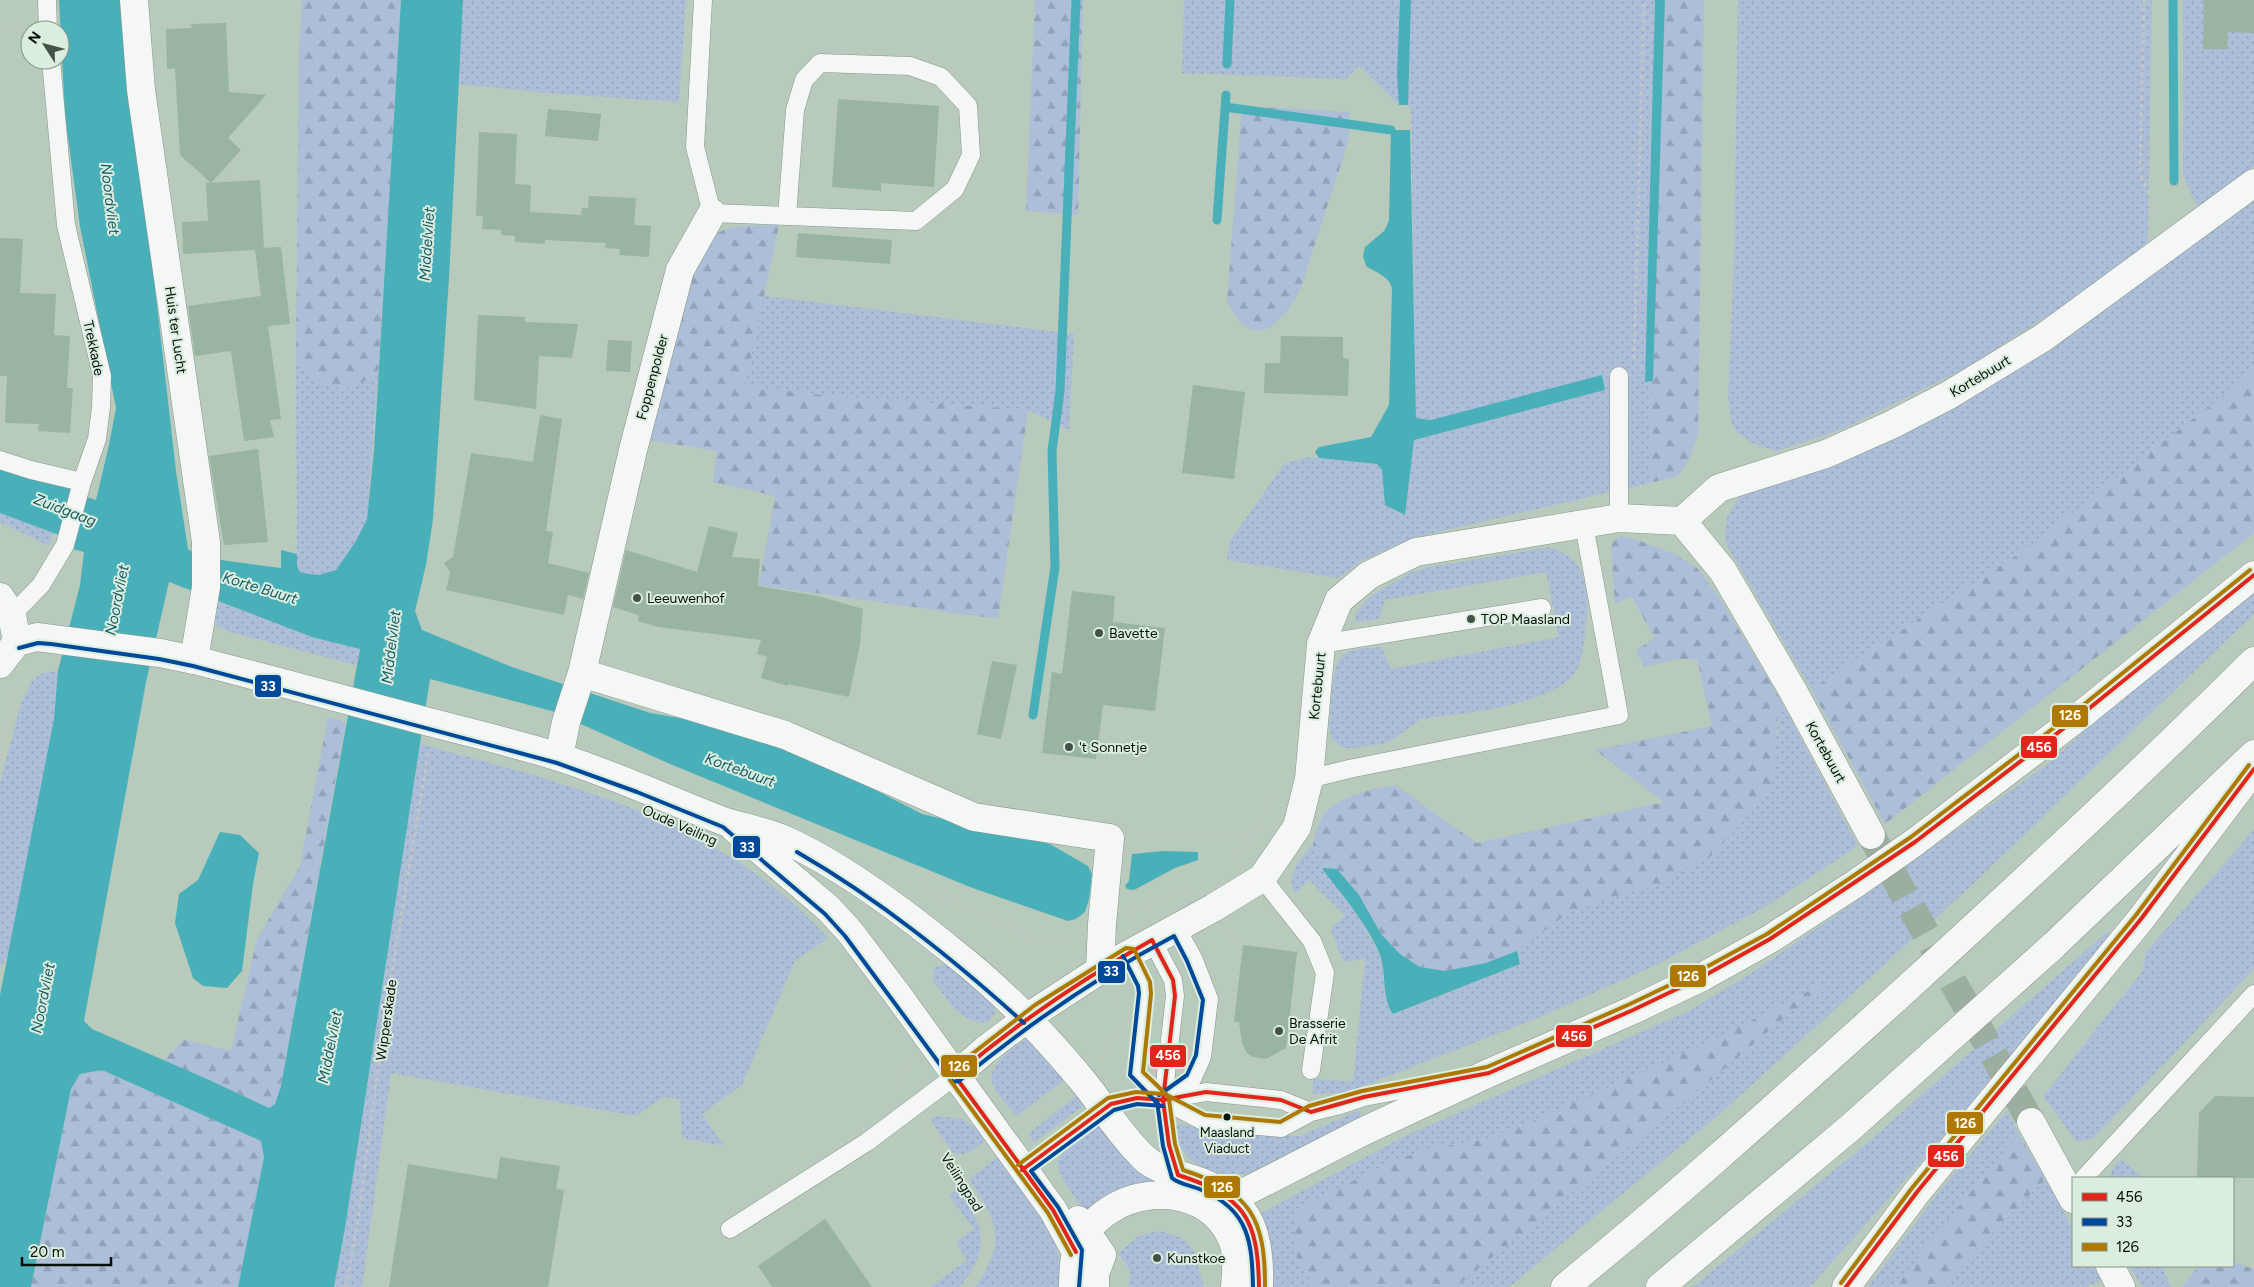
<svg xmlns="http://www.w3.org/2000/svg" width="2254" height="1287" viewBox="0 0 2254 1287" font-family="Figtree,sans-serif">
  <style>
    .grass { fill: url(#grass-dots) }
    .forest { fill: url(#forest-firs) }
    .water { fill: #49b0ba; fill-rule: evenodd }
    .lines { fill: none; stroke-linecap: round; stroke-linejoin: round }
    .stream { stroke: #49b0ba; stroke-width: 9 }
    .building { fill: #99b4a0 }
    .minor-tunnel { stroke: #9caea0; stroke-width: 28; stroke-dasharray: 28 14; stroke-linecap: butt }
    .service-casing { stroke: #87968b; stroke-width: 19 }
    .minor-casing { stroke: #87968b; stroke-width: 29 }
    .tertiary-casing { stroke: #87968b; stroke-width: 29 }
    .secondary-casing { stroke: #87968b; stroke-width: 29 }
    .motorway-casing { stroke: #87968b; stroke-width: 29 }
    .path { stroke: #c1c7c3; stroke-width: 3; stroke-dasharray: 4 4; stroke-linecap: butt }
    .service { stroke: #f4f7f5; stroke-width: 18 }
    .minor { stroke: #f4f7f5; stroke-width: 28 }
    .tertiary { stroke: #f4f7f5; stroke-width: 28 }
    .secondary { stroke: #f4f7f5; stroke-width: 28 }
    .motorway { stroke: #f4f7f5; stroke-width: 28 }
    .bus-1-casing { stroke: #dbeddf; stroke-width: 8 }
    .bus-2-casing { stroke: #dbeddf; stroke-width: 8 }
    .bus-3-casing { stroke: #dbeddf; stroke-width: 8 }
    .bus-1 { stroke: #e1251b; stroke-width: 4 }
    .bus-2 { stroke: #004899; stroke-width: 4 }
    .bus-3 { stroke: #ae7902; stroke-width: 4 }
    .poi-dot { fill: #435247; stroke: #dbeddf; stroke-width: 2 }
    .bus-dot { fill: #051108; stroke: #dbeddf; stroke-width: 2 }
    .labels { text-anchor: middle; stroke-width: 4; stroke-linejoin: round; paint-order: stroke }
    .bus-label { font-size: 13px; fill: #051108; stroke: #dbeddf }
    .street-label { font-size: 14px; fill: #051108; stroke: #dbeddf }
    .poi-label { font-size: 14px; fill: #051108; stroke: #dbeddf; text-anchor: start }
    .water-label { font-size: 15px; font-style: italic; fill: #135964; stroke: #dbeddf }
    .line-badge { stroke: #dbeddf; stroke-width: 2 }
    .badge-label { font-size: 14px; text-anchor: middle; font-weight: bold; fill: #fff }
  </style>
  <defs>
    <pattern id="grass-dots" width="8" height="8" patternUnits="userSpaceOnUse" patternTransform="scale(1.25)"><rect width="8" height="8" fill="#acbed8"/><path d="M2 2h.1M6 6h.1" fill="none" stroke="#92a2b8" stroke-width="1.8" stroke-linecap="round"/></pattern>
    <pattern id="forest-firs" width="22" height="20" patternUnits="userSpaceOnUse" patternTransform="scale(1.25)"><rect width="22" height="20" fill="#acbed8"/><path d="M5 1l3.5 6h-7zM16 11l3.5 6h-7z" fill="#92a2b8"/></pattern>
  </defs>
  <rect width="100%" height="100%" fill="#b7cabb"/>
  <path class="grass" d="M463,0H686L679,102L560,94L458,84Z
    M1184,0H1655L1645,381H1653L1649,483L1412,538L1361,561L1338,578L1227,560L1230,541L1285,463L1309,457L1377,464L1382,470L1385,505L1405,514L1414,440L1605,390L1431,420L1416,418L1411,110L1408,105H1399L1359,66L1346,79L1182,73Z
    M1738,0H2152L2148,235L2146,247L2068,303L1964,369L1845,428L1777,451L1754,444L1736,432L1731,422L1728,396L1734,257Z
    M2183,0H2254V166L2200,213L2183,175Z
    M2254,196V371L2026,549L1811,689L1725,542L1727,518L1739,497L1869,449Z
    M764,296L1074,334L1069,430L1028,410L831,396L745,386Z
    M296,361L315,381L344,389L378,376L367,519L356,541L336,570L319,575L301,573L297,567Z
    M0,513L53,533L49,546L0,522Z
    M1550,547C1577,556 1584,570 1587,598C1588,611 1584,653 1579,665C1564,706 1460,713 1422,719C1410,725 1400,737 1387,742C1381,745 1374,745 1368,746C1349,750 1333,751 1329,728C1331,713 1331,664 1343,655C1352,647 1370,649 1381,647L1391,669L1559,637L1546,572L1385,600L1379,619L1358,622L1354,621L1357,611L1371,596L1409,573L1430,567Z
    M2254,589V614L1971,886L1722,1112L1509,1287H1456L1724,1069L1824,983L1710,1042L1522,1126L1485,1139L1428,1149L1396,1160L1312,1201L1297,1257L1313,1287H1269L1256,1216L1403,1137L1689,1011L1750,974L1884,882L2048,764L2143,678Z
    M217,601L312,636L360,648L356,665L230,632L216,626Z
    M58,671L54,719L8,956L0,968V783L21,704L31,682L42,673Z
    M1779,697L1858,846L1765,907L1658,964L1540,1017L1348,1092L1313,1094V1079L1353,1082L1365,959L1343,962L1331,929L1345,915L1309,880L1295,894C1285,877 1301,857 1313,844C1330,882 1361,913 1378,952C1387,971 1380,997 1394,1014L1520,964L1517,951L1569,912L1708,859L1777,735Z
    M420,744C570,785 720,818 828,938L795,961L742,1085L702,1114L724,1146L682,1138L680,1099L663,1097L636,1116L391,1073L362,1287H334L345,1228Z
    M2254,830V969L2093,1139L2077,1142L2043,1097L2110,1011L2142,972L2146,952Z
    M2107,932L2112,935L1941,1139L1810,1287H1693L1866,1144Z
    M946,964L952,966L993,1002L995,1014L988,1022C961,1025 948,1000 933,981L934,968Z
    M1026,1039H1033L1068,1077L1016,1116C1009,1107 999,1097 994,1087C984,1066 1011,1050 1026,1039Z
    M1080,1093L1089,1102L1034,1142L1028,1134Z
    M1359,1110L1363,1122L1253,1174C1217,1177 1178,1168 1176,1126L1181,1124L1278,1136H1301Z
    M2007,1111L2019,1134L1968,1195L1895,1287H1868L1935,1197Z
    M938,1116L962,1119L989,1137C978,1146 966,1160 952,1152L930,1119Z
    M1103,1121L1156,1181L1155,1184L1087,1214C1046,1157 1046,1162 1103,1121Z
    M1002,1154C1025,1190 1070,1242 1058,1287H975C1007,1242 998,1222 969,1179Z
    M2122,1160L2143,1178H2109L2115,1165Z
    M2045,1179L2073,1228V1266H2094L2102,1280L2086,1287H1940Z
    M959,1188C984,1229 992,1245 960,1287H931L967,1260L956,1242L974,1229L949,1196Z
    M1158,1231C1200,1239 1193,1254 1204,1287H1129L1130,1270L1118,1253L1139,1236Z
    M2130,1266H2164V1272L2171,1287H2142Z"/>
  <path class="forest" d="M302,0H401L378,376L344,389L315,381L296,361L299,49Z
    M1035,0H1083L1078,215L1026,211Z
    M1665,0H1704L1698,435L1688,461L1677,477L1649,483Z
    M1242,106L1349,112V138L1343,158L1300,290C1281,327 1252,353 1227,302Z
    M779,225L745,386L831,396L1028,410L998,619L759,585L775,496L713,482L717,451L643,439L688,260C721,221 732,227 779,225Z
    M2254,371V533L1885,824L1811,689L2026,549Z
    M1621,536L1635,539L1677,555L1698,569L1723,603L1779,697L1773,780L1759,804L1708,859L1683,870L1659,885L1606,899L1569,912L1514,954L1486,963L1445,971L1420,967L1400,954L1381,934L1359,895L1337,870L1323,868L1313,844C1316,834 1318,820 1326,812C1345,794 1371,790 1395,785L1477,843L1664,802L1595,750L1712,726L1697,659H1676L1644,667L1636,650L1655,638L1631,596L1615,604L1611,548L1613,542Z
    M328,717L346,722L345,726L281,1086L275,1104L269,1108L164,1060L184,1040L231,1051L257,939L300,866Z
    M1826,982L1724,1069L1456,1287H1313L1297,1257L1294,1236L1296,1217L1312,1201L1396,1160L1428,1149L1486,1139L1522,1126L1710,1042Z
    M102,1070L261,1141L264,1157L238,1287H31L71,1089L80,1074Z
    M2019,1134L2045,1179L1940,1287H1895L1968,1195Z
    M2233,1262L2254,1269V1287H2182L2198,1266H2233Z"/>
  <path class="water" d="M59,0H122L176,471L188,549L199,557L281,568V550L297,554V567L301,573L319,575L336,570L356,541L367,519L374,450L401,0H463L449,278L433,519L426,565L415,611L422,630L512,667L650,713L727,726L825,764L922,814L1050,844L1088,866L1092,874L1089,899L1085,912L1076,919L1068,921L970,887L670,764L552,711L430,679L345,1228L334,1287H238L264,1157L261,1141L102,1070L80,1074L71,1089L31,1287H0V995L54,719L58,671L80,585L84,552L73,549L76,532L59,535L0,513V468L72,484L70,492L96,500L109,445L116,408L80,226L65,115ZM169,582L312,637L360,649L281,1086L275,1104L269,1108L207,1079L92,1029L84,1021L146,682Z
    M1400,0H1411L1408,105H1399L1397,75Z
    M1655,0H1665L1653,381L1645,382Z
    M1391,130H1410L1416,418L1431,420L1602,375L1605,390L1414,440L1405,515L1385,505L1382,470L1377,464L1319,458L1315,452L1319,447L1371,437L1389,405L1392,288C1388,275 1376,273 1366,266L1363,256L1365,247L1384,231L1389,221Z
    M220,832L240,835L259,853L253,884L242,971L227,988L203,986L193,978L175,923L179,894L198,880Z
    M1164,851L1198,852V860L1175,868L1134,890L1127,889L1125,886L1129,881L1132,854Z
    M1323,868L1337,869L1359,895L1381,934L1400,954L1420,967L1445,971L1486,963L1517,951L1520,964L1393,1014C1382,998 1386,976 1381,958C1372,930 1341,893 1323,870Z"/>
  <g class="lines">
    <path class="stream" d="M2173,0L2174,181
      M1227,64L1230,0
      M1225,107L1391,130
      M1217,220L1226,95
      M1033,715L1055,567L1052,451L1060,391L1076,0"/>
  </g>
  <path class="building" d="M2204,0H2254V33L2228,32L2227,49H2203Z
    M226,23L229,92L266,95L228,138L241,150L211,183L180,155L175,68L167,69L166,29L192,28L191,24Z
    M838,99L939,106L934,187L881,183V191L832,187Z
    M548,109L601,114L598,141L545,136Z
    M479,132L517,134L515,184L531,185L530,212L581,215L582,208H588L589,196L636,198L634,225L651,226L649,257L619,255L620,249L605,248L606,243L545,240V244L515,242V236L501,235V230L482,229L483,216H476Z
    M260,180L264,248L281,247L290,324L268,326L281,419L270,420L274,437L244,441L231,351L195,356L188,306L261,296L255,250L183,254L182,222L208,221L206,183Z
    M798,233L892,240L890,264L796,257Z
    M0,238L23,239L20,293L56,294L54,335L70,336L67,388H73L70,433L38,431L39,424L5,423L7,376H0Z
    M478,315L525,317V322L578,324L572,358L539,356L536,409L474,400Z
    M1281,336L1343,337V358L1349,359L1348,396L1264,393L1265,363H1280Z
    M608,340L632,341L630,372L606,371Z
    M1193,385L1245,392L1234,479L1182,473Z
    M540,415L562,419L546,531L553,532L548,563L589,573L583,599L568,595L564,615L446,590L450,572L444,563L453,557L471,453L533,462Z
    M258,449L268,542L224,545L209,456Z
    M709,526L738,533L732,557L760,559L758,586L818,596L863,609L860,644L849,697L788,684V686L761,678L767,657L757,654L761,640L658,627L638,621L639,615L613,607L626,550L697,572Z
    M1072,591L1115,596L1113,622L1165,628L1155,711L1103,705L1096,759L1042,753L1052,672L1062,674Z
    M992,661L1017,665L1001,739L977,734Z
    M1243,945L1297,952L1286,1048L1266,1059L1253,1057L1247,1053L1242,1043L1239,1022H1234Z
    M2215,1096L2254,1097V1178H2197L2199,1113Z
    M500,1157L560,1166L556,1189L564,1190L548,1287H389L408,1164L497,1179Z
    M825,1219L872,1287H772L758,1266Z"/>
  <g class="lines">
    <path class="minor-tunnel" d="M1871,835L2031,1122"/>
    <g class="service-casing">
      <path id="service" d="M47,0L48,30
        M703,0L695,147L712,213L916,221L955,189L971,155L968,106L941,77L910,66L820,63L804,80L795,110L787,216
        M1619,376V518
        M0,460L31,470L82,482
        M12,615L41,585L65,545L82,482L97,439L101,407L102,376L66,225L51,60
        M1321,644L1542,608
        M1309,779L1349,769L1619,715L1584,525
        M1262,878L1312,941L1325,973L1311,1070
        M1152,940L1173,980L1175,996L1163,1100L1169,1145L1178,1175
        M1129,953L1144,984L1145,993L1136,1074L1163,1100L1203,1121L1281,1128L1311,1112L1340,1105L1364,1097L1455,1080
        M1167,1097L1192,1079L1202,1057L1209,999L1193,958L1176,928
        M1022,1170L1111,1104L1137,1098L1163,1100L1206,1092L1281,1100L1311,1112
        M2084,1178L2254,994
        M730,1229L867,1142L955,1076"/>
    </g>
    <g class="minor-casing">
      <path id="minor" d="M134,0L141,90L206,542V587L194,660
        M1682,521L1723,571L1793,691L1871,835
        M582,673L785,735L974,817L1110,838L1102,924L1100,970
        M559,757L566,722L582,673L633,450L680,270L712,213
        M955,1076L985,1050L1034,1013L1100,970L1213,908L1262,878L1297,827L1309,779L1321,644L1339,600L1369,575L1416,552L1619,518L1682,521L1719,488L1826,454L1891,425L1949,395L2044,337L2254,183
        M2031,1122L2073,1199
        M2110,1266L2121,1287"/>
    </g>
    <g class="tertiary-casing">
      <path id="tertiary" d="M0,597L12,615L17,642"/>
    </g>
    <g class="secondary-casing">
      <path id="secondary" d="M0,664L17,642L37,637L160,653L194,660C274,680 353,702 433,723C475,734 518,744 559,757C615,775 668,800 723,821C743,828 766,831 785,840C843,866 904,912 953,952C1003,991 1046,1036 1086,1085C1105,1109 1121,1136 1143,1157C1155,1169 1174,1173 1190,1178C1248,1196 1261,1229 1259,1287
        M734,828L829,909L850,932L897,994L1053,1210L1076,1252
        M1078,1220L1102,1255L1095,1274V1287
        M1073,1287C1073,1276 1073,1264 1076,1253C1097,1185 1206,1171 1233,1242C1238,1256 1236,1272 1235,1287"/>
    </g>
    <g class="motorway-casing">
      <path id="motorway" d="M1230,1196L1243,1193L1364,1131L1489,1073L1633,1010L1702,977L1770,939L1855,884L1915,842L2081,715L2254,575
        M1565,1287C1677,1196 1785,1098 1893,1001C2015,890 2137,777 2254,661
        M1660,1287L1851,1127L2054,945L2254,754
        M1846,1287L1917,1192L2141,919L2246,780"/>
    </g>
    <path class="path" d="M2144,0L2140,174L2159,218
      M0,28L24,29
      M1634,359L1644,0
      M0,766L16,688
      M1138,838L1252,837
      M1233,859C1253,844 1263,816 1274,793
      M920,887L1034,938C1047,940 1060,943 1073,937
      M1131,912L1185,888
      M1228,932L1237,946
      M1113,994L1118,1007
      M1101,1059L1115,1037
      M901,1087L898,1082L910,1060
      M1023,1122L1057,1095
      M926,1126C943,1152 988,1210 989,1240C989,1257 975,1274 966,1287
      M957,1172L978,1156
      M346,1287L357,1226L387,1002L428,754L431,755"/>
    <use href="#service" class="service"/>
    <use href="#minor" class="minor"/>
    <use href="#tertiary" class="tertiary"/>
    <use href="#secondary" class="secondary"/>
    <use href="#motorway" class="motorway"/>
    <g class="bus-1-casing">
      <path id="bus-1" d="M1152,940L1173,980L1175,996L1163,1100L1169,1145L1178,1175
        M955,1076C1016,1024 1082,979 1152,940
        M955,1076L1053,1210L1076,1252
        M1311,1112L1364,1097L1489,1073L1633,1010L1702,977L1770,939L1915,842L2081,715L2254,575
        M1022,1170L1111,1104L1137,1098L1163,1100L1206,1092L1281,1100L1311,1112
        M1178,1175C1244,1196 1258,1218 1259,1287
        M1846,1287L1917,1192L2141,919L2254,769"/>
    </g>
    <g class="bus-2-casing">
      <path id="bus-2" d="M19,648L38,643L51,644L159,659L193,666L557,763L637,792L723,827L825,914L845,936L953,1082L959,1081C1026,1026 1096,977 1174,936L1187,961L1203,1000L1196,1055L1187,1075L1159,1095
        M797,852C880,900 953,959 1024,1023
        M1123,956L1138,986L1139,993L1130,1075L1159,1105
        M1157,1101L1163,1146L1172,1178C1180,1185 1195,1186 1204,1191C1249,1211 1252,1242 1253,1287
        M1079,1287L1082,1250L1058,1207L1031,1171L1114,1110L1137,1104L1163,1106"/>
    </g>
    <g class="bus-3-casing">
      <path id="bus-3" d="M1169,1099L1175,1144L1183,1170C1251,1192 1265,1218 1265,1287
        M1018,1165L1108,1098L1136,1092L1163,1094
        M1071,1255L1048,1213L950,1080L949,1075L972,1054L1035,1005L1126,948L1134,949L1150,982L1151,994L1143,1072L1167,1095L1205,1115L1280,1122L1309,1106L1362,1091L1487,1067L1630,1004L1699,971L1767,934L1911,837L2077,710L2250,570
        M1841,1283L1912,1188L2136,915L2249,765"/>
    </g>
    <use href="#bus-1" class="bus-1"/>
    <use href="#bus-2" class="bus-2"/>
    <use href="#bus-3" class="bus-3"/>
  </g>
  <g class="poi-dot">
    <circle cx="637" cy="598" r="5"/>
    <circle cx="1471" cy="619" r="5"/>
    <circle cx="1099" cy="633" r="5"/>
    <circle cx="1069" cy="747" r="5"/>
    <circle cx="1279" cy="1031" r="5"/>
    <circle cx="1157" cy="1258" r="5"/>
  </g>
  <circle class="bus-dot" cx="1227" cy="1117" r="4.5"/>
  <g class="labels">
    <g class="bus-label">
      <text x="1227" y="1137">Maasland<tspan x="1227" dy="16">Viaduct</tspan></text>
    </g>
    <g class="street-label">
      <text transform="translate(176 330) rotate(82)" y="5">Huis ter Lucht</text>
      <text transform="translate(94 348) rotate(78)" y="5">Trekkade</text>
      <text transform="translate(1980 376) rotate(-31)" y="5">Kortebuurt</text>
      <text transform="translate(652 377) rotate(-75)" y="5">Foppenpolder</text>
      <text transform="translate(1317 686) rotate(-84)" y="5">Kortebuurt</text>
      <text transform="translate(1826 752) rotate(61)" y="5">Kortebuurt</text>
      <text transform="translate(680 825) rotate(24)" y="5">Oude Veiling</text>
      <text transform="translate(386 1020) rotate(-82)" y="5">Wipperskade</text>
      <text transform="translate(962 1182) rotate(58)" y="5">Veilingpad</text>
    </g>
    <g class="poi-label">
      <text x="647" y="603">Leeuwenhof</text>
      <text x="1481" y="624">TOP Maasland</text>
      <text x="1109" y="638">Bavette</text>
      <text x="1079" y="752">'t Sonnetje</text>
      <text x="1289" y="1028">Brasserie<tspan x="1289" dy="16">De Afrit</tspan></text>
      <text x="1167" y="1263">Kunstkoe</text>
    </g>
    <g class="water-label">
      <text transform="translate(110 199) rotate(83)" y="5">Noordvliet</text>
      <text transform="translate(427 244) rotate(-86)" y="5">Middelvliet</text>
      <text transform="translate(65 510) rotate(21)" y="5">Zuidgaag</text>
      <text transform="translate(260 588) rotate(17)" y="5">Korte Buurt</text>
      <text transform="translate(117 600) rotate(-79)" y="5">Noordvliet</text>
      <text transform="translate(391 647) rotate(-83)" y="5">Middelvliet</text>
      <text transform="translate(740 770) rotate(20)" y="5">Kortebuurt</text>
      <text transform="translate(43 998) rotate(-79)" y="5">Noordvliet</text>
      <text transform="translate(330 1047) rotate(-79)" y="5">Middelvliet</text>
    </g>
  </g>
  <g class="line-badge">
    <rect x="254" y="674" width="28" height="24" rx="5" fill="#004899"/>
    <rect x="2051" y="704" width="38" height="24" rx="5" fill="#ae7902"/>
    <rect x="2020" y="735" width="38" height="24" rx="5" fill="#e1251b"/>
    <rect x="732" y="835" width="29" height="24" rx="5" fill="#004899"/>
    <rect x="1097" y="960" width="29" height="24" rx="5" fill="#004899"/>
    <rect x="1669" y="964" width="38" height="24" rx="5" fill="#ae7902"/>
    <rect x="1555" y="1024" width="38" height="24" rx="5" fill="#e1251b"/>
    <rect x="1149" y="1044" width="38" height="24" rx="5" fill="#e1251b"/>
    <rect x="940" y="1054" width="38" height="24" rx="5" fill="#ae7902"/>
    <rect x="1946" y="1111" width="38" height="24" rx="5" fill="#ae7902"/>
    <rect x="1927" y="1144" width="38" height="24" rx="5" fill="#e1251b"/>
    <rect x="1203" y="1175" width="38" height="24" rx="5" fill="#ae7902"/>
  </g>
  <g class="badge-label">
    <text x="268" y="691">33</text>
    <text x="2070" y="720">126</text>
    <text x="2039" y="752">456</text>
    <text x="747" y="852">33</text>
    <text x="1111" y="976">33</text>
    <text x="1688" y="981">126</text>
    <text x="1574" y="1041">456</text>
    <text x="1168" y="1060">456</text>
    <text x="959" y="1071">126</text>
    <text x="1965" y="1128">126</text>
    <text x="1946" y="1161">456</text>
    <text x="1222" y="1192">126</text>
  </g>
  <rect x="2072" y="1177" width="162" height="90" fill="#dbeddf" stroke="#859589"/>
  <rect x="2082" y="1193" width="25" height="8" fill="#e1251b" stroke="#859589"/>
  <text x="2116" y="1202" font-size="15" fill="#051108">456</text>
  <rect x="2082" y="1218" width="25" height="8" fill="#004899" stroke="#859589"/>
  <text x="2116" y="1227" font-size="15" fill="#051108">33</text>
  <rect x="2082" y="1243" width="25" height="8" fill="#ae7902" stroke="#859589"/>
  <text x="2116" y="1252" font-size="15" fill="#051108">126</text>
  <g transform="translate(45 45) rotate(306)"><circle r="24" fill="#dbeddf" stroke="#859589"/>
  <path d="M0-4L9 19L0 12L-9 19Z" fill="#435247"/>
  <text y="-8" font-size="14" font-weight="bold" text-anchor="middle" fill="#051108">N</text>
  </g>
  <path d="M22 1257v8h89v-8" fill="none" stroke="#051108" stroke-width="2.5"/>
  <text x="30" y="1257" font-size="15" fill="#051108" stroke="#dbeddf" stroke-width="4" paint-order="stroke">20 m</text>
</svg>
